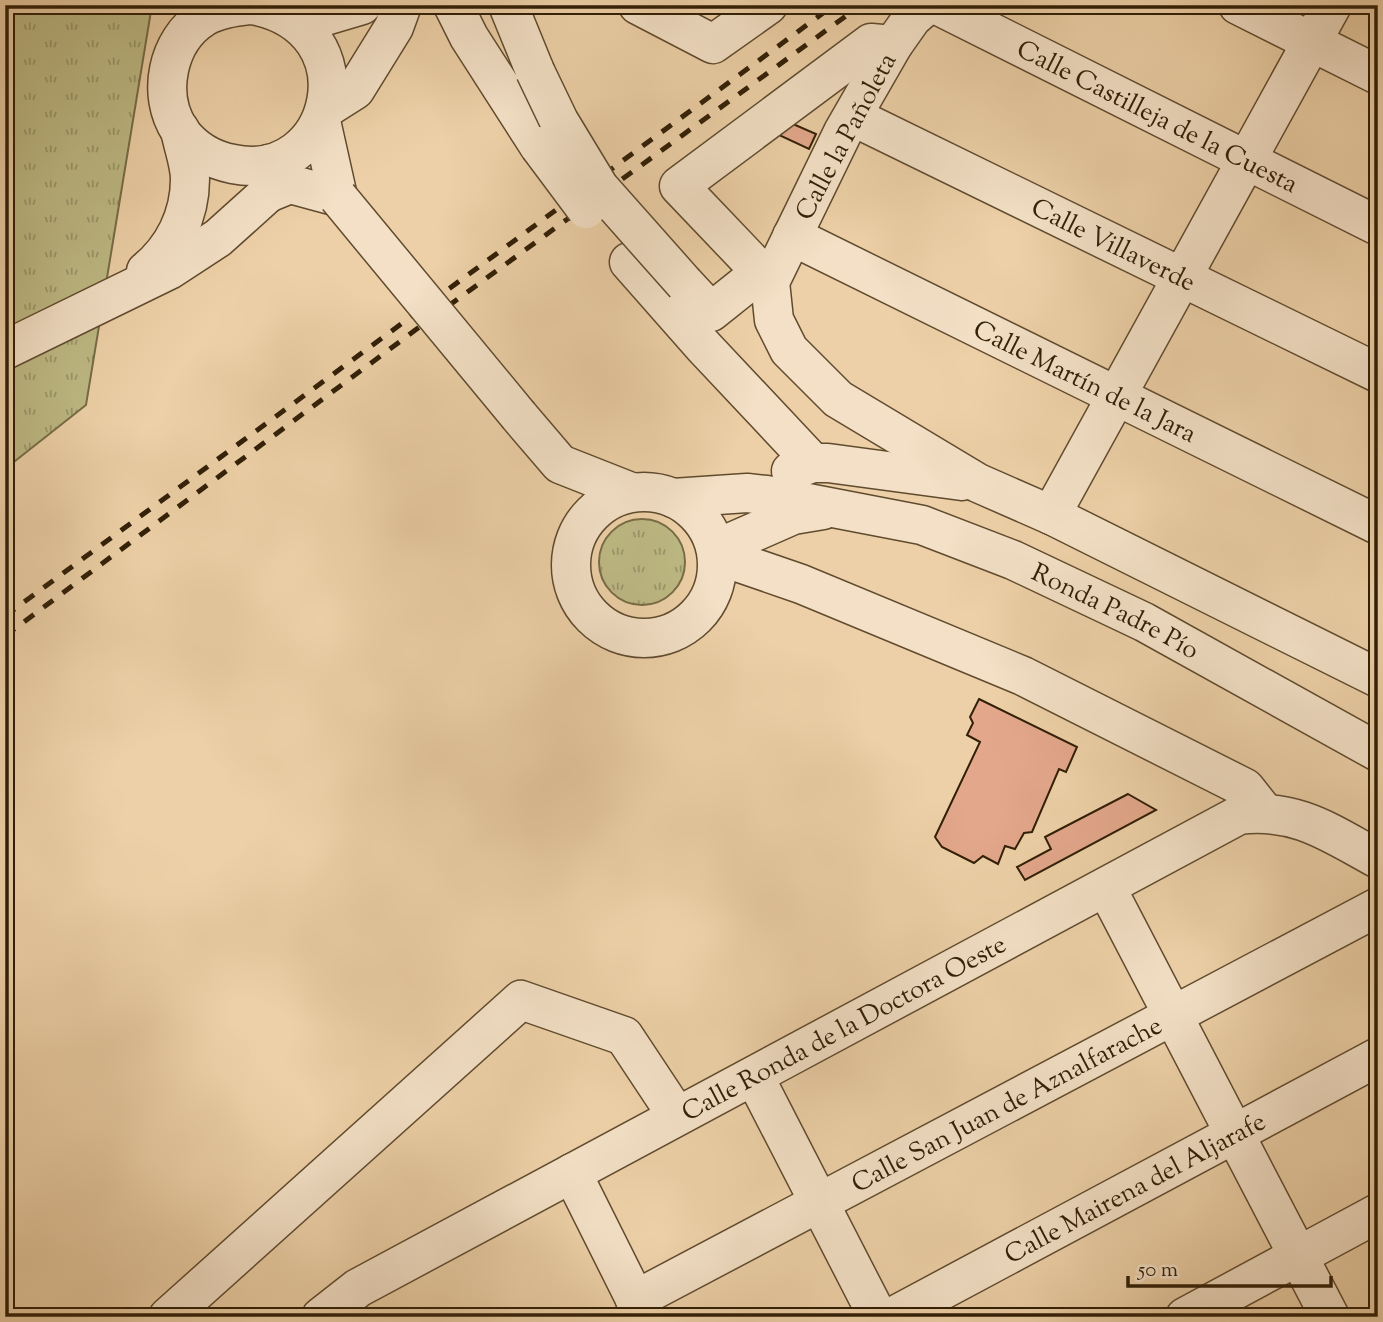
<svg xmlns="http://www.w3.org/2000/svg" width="1383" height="1322" viewBox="0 0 1383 1322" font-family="'Sorts Mill Goudy',serif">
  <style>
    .grass { fill: url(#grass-tufts); stroke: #776c46; stroke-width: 2 }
    .building { fill: #e3a78b; stroke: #311f07; stroke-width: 2 }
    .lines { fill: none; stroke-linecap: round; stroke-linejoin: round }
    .minor-casing { stroke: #604b2f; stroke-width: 41 }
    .minor { stroke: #f3e0c6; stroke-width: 38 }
    .rail { stroke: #311f07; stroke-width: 5; stroke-dasharray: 12 12; stroke-linecap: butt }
    .minor-bridge-casing { stroke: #604b2f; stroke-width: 41; stroke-linecap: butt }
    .minor-bridge { stroke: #f3e0c6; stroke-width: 38 }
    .labels { text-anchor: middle; stroke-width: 5; stroke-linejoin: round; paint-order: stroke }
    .street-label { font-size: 26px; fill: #311f07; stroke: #f3e0c6 }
  </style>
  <defs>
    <pattern id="grass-tufts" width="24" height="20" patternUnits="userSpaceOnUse" patternTransform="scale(1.75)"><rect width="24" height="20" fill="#bdb984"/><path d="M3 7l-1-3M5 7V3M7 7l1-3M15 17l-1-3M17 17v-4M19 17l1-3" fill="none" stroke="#9a966a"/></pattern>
  </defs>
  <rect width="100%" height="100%" fill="#edd0a7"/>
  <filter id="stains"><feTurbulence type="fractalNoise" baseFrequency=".00286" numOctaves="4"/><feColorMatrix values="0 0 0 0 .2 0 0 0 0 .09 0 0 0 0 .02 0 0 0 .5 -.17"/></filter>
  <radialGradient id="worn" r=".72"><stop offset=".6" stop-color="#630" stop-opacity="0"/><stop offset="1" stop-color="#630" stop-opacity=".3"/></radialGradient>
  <path class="grass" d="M5,5H152L86,405L5,469Z
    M599 562a43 43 0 1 1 86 0a43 43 0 1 1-86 0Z"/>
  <path class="building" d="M777,117L816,134L809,149L766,129Z
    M979,699L1077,747L1066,772L1059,769L1032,832L1024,833L1015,849L1005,846L998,864L983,856L974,863L942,847L935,837L980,742L967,735L973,723L970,717Z
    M1128,794L1156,810L1025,880L1017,867L1051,849L1045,837Z"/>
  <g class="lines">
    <g class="minor-casing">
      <g id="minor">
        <path d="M250,5C234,7 218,9 204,17C167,40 156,95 180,131C193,149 212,160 233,164C335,185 373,28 253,5"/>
        <path d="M453,5L469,37L539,146"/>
        <path d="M508,5L535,71"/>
        <path d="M638,5L713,44L768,5"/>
        <path d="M927,5L912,18L893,45L843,132L770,282L774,320L789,350L838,399L978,483L1051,515L1378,678"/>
        <path id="s1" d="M937,5L1378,226"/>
        <path d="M1238,5L1378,75"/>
        <path d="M275,8L325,16L362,5"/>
        <path d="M325,109L355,90L394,27L402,5"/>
        <path d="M321,121L338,197"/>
        <path id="s2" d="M850,122H864L1378,373"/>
        <path d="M268,193L290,184L338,197"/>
        <path id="s3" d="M792,236L1378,525"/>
        <path d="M629,262L703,346L813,463"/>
        <path d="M146,271C173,249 190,216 190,179C190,164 183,146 180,130"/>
        <path d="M761,272L679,186L871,43L893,45"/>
        <path d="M685,284L711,312L761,272L770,282"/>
        <path d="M5,350L169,270L218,238L268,193L269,164"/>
        <path d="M519,416L560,464L631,492"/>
        <path d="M791,471L813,463H828L962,481"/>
        <circle cx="644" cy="565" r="73"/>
        <path id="s4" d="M673,498L747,493L766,495L922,525L1013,560L1144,622L1378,752"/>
        <path d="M1051,515L1332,5"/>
        <path d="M716,549L793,515L823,510"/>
        <path d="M717,555L801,584L1023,676L1245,788L1264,812"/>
        <path d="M1106,887L1330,1317"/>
        <path d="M754,1076L878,1317"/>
        <path d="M572,1173L644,1317"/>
        <path id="s5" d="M635,1300L1378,907"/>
        <path d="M168,1317L521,1000L624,1036L677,1116"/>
        <path id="s6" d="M321,1317L358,1288L1239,815C1297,808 1330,833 1378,859"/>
        <path id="s7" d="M892,1317L1378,1057"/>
        <path d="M1185,1317L1378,1213"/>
      </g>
    </g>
    <use href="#minor" class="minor"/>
    <path class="rail" d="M5,616L834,5
      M5,636L414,331L861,5"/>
    <g class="minor-bridge-casing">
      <path id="minor-bridge" d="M535,71L559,121L599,187L685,284
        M539,146L586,209
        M338,197L519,416"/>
    </g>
    <use href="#minor-bridge" class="minor-bridge"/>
  </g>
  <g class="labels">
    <g class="street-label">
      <text dy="9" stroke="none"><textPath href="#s1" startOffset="247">Calle Castilleja de la Cuesta</textPath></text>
      <text transform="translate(845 136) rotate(-62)" y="9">Calle la Pañoleta</text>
      <text dy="9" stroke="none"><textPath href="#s2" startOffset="292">Calle Villaverde</textPath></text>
      <text dy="9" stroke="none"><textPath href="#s3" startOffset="327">Calle Martín de la Jara</textPath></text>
      <text dy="9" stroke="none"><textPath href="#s4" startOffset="464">Ronda Padre Pío</textPath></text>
      <text dy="9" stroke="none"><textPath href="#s6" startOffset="598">Calle Ronda de la Doctora Oeste</textPath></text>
      <text dy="9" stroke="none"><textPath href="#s5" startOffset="420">Calle San Juan de Aznalfarache</textPath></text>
      <text dy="9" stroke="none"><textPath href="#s7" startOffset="275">Calle Mairena del Aljarafe</textPath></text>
    </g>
  </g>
  <rect width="1383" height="1322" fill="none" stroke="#edd0a7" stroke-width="28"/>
  <rect x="7" y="7" width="1369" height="1308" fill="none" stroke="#311f07" stroke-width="3.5"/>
  <rect x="14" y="14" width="1355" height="1294" fill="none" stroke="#311f07" stroke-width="2"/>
  <path d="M1128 1276v10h203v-10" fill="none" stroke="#311f07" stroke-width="3.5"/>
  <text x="1138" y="1276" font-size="21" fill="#311f07" stroke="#f3e0c6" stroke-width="5" paint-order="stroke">50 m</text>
  <rect width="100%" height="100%" filter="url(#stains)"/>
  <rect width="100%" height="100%" fill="url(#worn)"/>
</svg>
